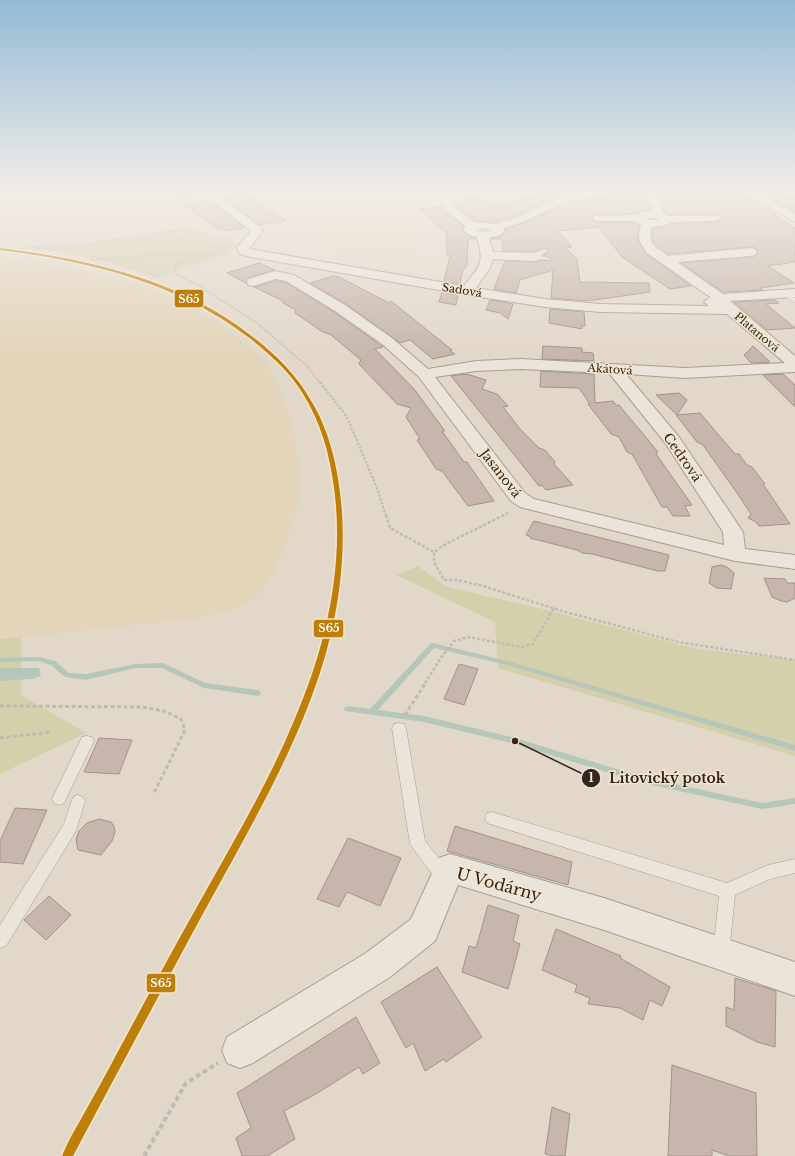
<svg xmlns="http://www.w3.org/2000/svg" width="795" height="1156" viewBox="0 0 795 1156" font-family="'Libre Baskerville',serif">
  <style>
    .farmland { fill: #e2d5ba }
    .green { fill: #d5d0ac }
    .water { fill: #b5c6ba }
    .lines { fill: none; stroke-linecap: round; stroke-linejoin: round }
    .stream { fill: #b5c6ba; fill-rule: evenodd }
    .building { fill: #c6b6ab; stroke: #a2938a }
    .service-casing { stroke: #a79d93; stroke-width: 1 }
    .minor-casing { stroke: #a79d93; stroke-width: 2 }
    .path-far4 { stroke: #c2bab2; stroke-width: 1.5; stroke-dasharray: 1.5 1; stroke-linecap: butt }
    .path-far3 { stroke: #c2bab2; stroke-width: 2; stroke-dasharray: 2.5 1.5; stroke-linecap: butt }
    .path-far2 { stroke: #c2bab2; stroke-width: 2.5; stroke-dasharray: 3 2; stroke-linecap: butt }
    .path-far1 { stroke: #c2bab2; stroke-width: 3; stroke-dasharray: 4 2.5; stroke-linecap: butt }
    .path { stroke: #c2bab2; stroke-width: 4; stroke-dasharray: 5 3; stroke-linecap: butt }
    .service { fill: #eae4db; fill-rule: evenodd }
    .minor { fill: #eae4db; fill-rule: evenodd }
    .rail-1-casing { stroke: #f5e5ce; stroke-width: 3 }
    .rail-1 { fill: #bd7f08; fill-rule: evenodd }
    .labels { text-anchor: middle; stroke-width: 3; stroke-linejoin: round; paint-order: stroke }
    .far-street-label { font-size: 11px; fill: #35251c; stroke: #f5e5ce }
    .street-label { font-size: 13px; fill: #35251c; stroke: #f5e5ce }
    .near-street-label { font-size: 16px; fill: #35251c; stroke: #f5e5ce }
    .leader { fill: none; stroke: #35251c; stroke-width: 1.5 }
    .callout-dot { fill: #35251c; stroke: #f5e5ce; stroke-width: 1.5 }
    .mark-label { font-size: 12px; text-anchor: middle; font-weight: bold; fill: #fff }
    .callout-label { font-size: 14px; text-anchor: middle; font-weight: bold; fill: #35251c; stroke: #f5e5ce; stroke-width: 3; stroke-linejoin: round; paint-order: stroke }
    .line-badge { stroke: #f5e5ce; stroke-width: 1.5 }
    .badge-label { font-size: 11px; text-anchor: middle; font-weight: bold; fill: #fff }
  </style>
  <rect width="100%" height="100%" fill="#e2d8ca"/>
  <path class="farmland" d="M0,193H124L133,202L128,206L120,208L0,218Z
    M266,193H385L403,214L414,240L415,247L409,255L403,257L390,259L337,250L315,232L301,218Z
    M0,258L88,272L132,282L191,307L226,328L250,348L265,362L279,388L294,433L300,476L297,508L282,555L270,580L261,592L243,607L195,619L0,639Z"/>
  <path class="green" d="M182,230L240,244L232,251L158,278L103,261L43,249L47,246L82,245Z
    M418,566L447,587L543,609L697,649L795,660V756L498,668L495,622L396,575Z
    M21,637V695L86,733L0,774V639Z"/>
  <path class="water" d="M0,668H39L41,676L32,679L0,681Z"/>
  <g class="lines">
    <path class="stream" d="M431,643H433L511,662L795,745V751L511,666L434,648L378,710L424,716L515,738L643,777L762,803L795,798V804L762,809L643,783L515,744L424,722L345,711L344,709L345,707L348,706L370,709Z
      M39,657L55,661L69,673L86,674L135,664L163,663L205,683L258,690L260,691L261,693L260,695L258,696L204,688L162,668H135L86,680L65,677L51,665L39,661L0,662V658Z"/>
  </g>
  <path class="building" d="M169,193H202L187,197L185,200L191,204L210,201L245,228L225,231L222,229H219L197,215Z
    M230,193H245L286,221L260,225L223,198L228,196Z
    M544,193H568L518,215L495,222L476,221L459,210L456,206L461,205L463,196L477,197L496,205Z
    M613,193H640L650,206V210L635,214H594L592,217L593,221L598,222H634L640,226L638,232V240L646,254L691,286L670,289L622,257L599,227L558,231L572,247L566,248L577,259L580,282L649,283L650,292L588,301L551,298L553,270L520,280L516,293L494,289L505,261L535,262L540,260L549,261L550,258L543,255L548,252L545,248L535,251H503L502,239H491L501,236L506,231V229L518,225L570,202L607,197Z
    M654,193H745L777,213H771L795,228V262L768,266L794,283L760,288L763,290L723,292L681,263L751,257L755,256L758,253L756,248L751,247L668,254L653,242L652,236L653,228L664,227L672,223L715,222L720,221L721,217L719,214H668L664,212L663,203Z
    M761,193H784L795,199V212Z
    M442,207L446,213L464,226L462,231L476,239H468L467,265H466V268H463L460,284L444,281L450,257L447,255L446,230L443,231L419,209Z
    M259,263L275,270L248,278L246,283L227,273Z
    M333,276L339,277L389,303L391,301L452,350L450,351L455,354L433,359L410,340L400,343L346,304L310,283Z
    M276,281L285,282L334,312L383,347L375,349L414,389L445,431H442L464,462H467L494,501L468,506L442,471L436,469L417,440L420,439L406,417L411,408L397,404L359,364L361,360L331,335L321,331L295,313L296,310L283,303V301L254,287Z
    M442,292L458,295L456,305L439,302Z
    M490,300L513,304L508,319L500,313L486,310Z
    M775,300L779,303L766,304L795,328L767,330L734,302Z
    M550,309L584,312L585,326H582V329L549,323Z
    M543,346L582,348V352L593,353L594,361L542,359Z
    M753,346L770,362L751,363L744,355Z
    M541,371L594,374L595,403L613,401L616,405H619L658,452L656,454L692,505L685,506L690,516H673L667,507H662L632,454L627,452L619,437L611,434L588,404H590L579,388L540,387Z
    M467,374L486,380L482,389L497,394L508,406L503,407L520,429L539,448L545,450L555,462L554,464L573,485L546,490L542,485L539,486L451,376Z
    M783,374L795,385V407L763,375Z
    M679,393L687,400L677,415L656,395Z
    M700,413L735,454H739L747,465L752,467L765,484H763L790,524L759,526L756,522L748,518L751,514L737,493L703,445L697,442L676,415Z
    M534,521L669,555L665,571H658L592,554L582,553L577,550L530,538L531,537L526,535Z
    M721,565L727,567L734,573L731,589L717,588L709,583L712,567Z
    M764,578L785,579L787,583H795V598L787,602L781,601L772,597Z
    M459,664L478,669L464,705L444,699Z
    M99,738L132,740L119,774L84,772Z
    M15,808L47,810L23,864L0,862V841Z
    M99,819L111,822L114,826L115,832L112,841L101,855L78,850L76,839L79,831L87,823Z
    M455,826L572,862L568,885L447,851Z
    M348,838L401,858L380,906L347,892L339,907L317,899Z
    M49,896L71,915L46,940L24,920Z
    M488,905L519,915L513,941L520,944L508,989L462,972L469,946L476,948Z
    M556,929L621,956L620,958L670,987L662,1006L650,1000L643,1020L620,1008L588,1004L590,998L575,992L577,985L542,970Z
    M437,967L482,1037L446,1062L444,1059L425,1071L413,1043L406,1048L381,1002Z
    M735,978L776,991L775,1047L757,1042L726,1026V1007L734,1010Z
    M356,1017L380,1063L363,1074L359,1067L314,1095L284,1111L295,1139L267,1156H242L236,1138L251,1128L237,1093Z
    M672,1065L756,1093L757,1156H729L712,1150V1156H668Z
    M552,1107L570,1114L565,1156H554L545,1154Z"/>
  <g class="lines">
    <g class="service-casing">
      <path id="service" d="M544,249L547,251L539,256L549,258V260L533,258L532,257L535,253Z
        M784,293H788L795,298V303L784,295Z
        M399,723L404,724L406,728L425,841L450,872L452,877L450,882L444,884L438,882L410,844L392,728L394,724Z
        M87,736L92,737L94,741L64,803L59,805L54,803L52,799L54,795L82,737Z
        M78,795L83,797L85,801L76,831L6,946L0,948V925L64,824L73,797Z
        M492,812L727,883L768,865L795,859V873L770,879L735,895L729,953L727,959L721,961L715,959L713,953L719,896L487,823L485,818L487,813Z"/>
    </g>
    <g class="minor-casing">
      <path id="minor" d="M209,193H229L228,195L220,197L260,227L263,231L249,249L464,286C480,265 485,264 477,237L468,234L463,230L466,226L447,212L436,193H446L458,211L476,223C483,222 488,224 495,224C511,223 546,203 563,196C578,191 596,193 612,193L607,196L570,201L517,224L503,228L505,230L500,235L489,238L493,252L535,253L539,254L541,257L539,260L535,261L493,259L490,268L476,288L545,299L600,304L709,306L704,302L710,297L647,253C640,243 636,236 642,225L634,221H598L594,220L593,218L594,216L635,215L643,212L652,211V205L641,193H652L662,204V213L668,216H719L720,218L719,220L715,221L672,222L664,226L652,227L650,236L652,243L655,247L668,256L751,248L755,249L757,252L755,255L751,256L677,262L723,294L795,289V297L730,301L795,356V372L685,378L626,374L679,437L743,532L745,549L795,555V569L735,561L520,507L511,501L419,377L382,344L335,311L286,281L276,279L253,286L248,285L247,282L248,279L275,271L294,275L345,305L392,338L428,369L476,361L521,359L685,368L785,363L727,314L600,312L545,307L467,295L251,257L240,254L237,248L251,231L210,199L191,203L186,200L187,198ZM645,218H656L660,220H648ZM483,228L492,230L484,232L476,230ZM521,369L609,373L666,444L723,532L724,545L534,499L525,493L435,377L476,371Z
        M746,193H758L795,214V222Z
        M450,854L604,898L795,962V996L604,930L458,885L435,941L390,977L253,1063L240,1068L227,1063L222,1050L227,1037L366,953L411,919L439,858Z"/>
    </g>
    <path class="path-far4" d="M130,193L162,220L182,229L231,239
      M132,195L141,193
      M155,235H164L222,248
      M230,244L195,259L174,263L176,274L196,284L257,323L307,366L320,383
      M35,250L42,247
      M0,252L44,246L92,243L182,229
      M208,255L229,254
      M91,260L140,256L203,255"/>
    <path class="path-far3" d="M320,382L347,417L377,488L386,516
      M502,516L509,512"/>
    <path class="path-far2" d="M386,515L390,528L434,552
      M504,515L446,544L434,552V562L444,580H457L483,586L562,611L678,642L795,660
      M425,683L440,659L454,641L468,637L522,647L533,644L554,608"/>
    <path class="path-far1" d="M0,706L141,707L164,711L181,719L185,730L154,793
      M405,715L426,682
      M0,738L51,732"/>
    <path class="path" d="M144,1156L186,1083L218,1063"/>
    <use href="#service" class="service"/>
    <use href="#minor" class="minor"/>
    <g class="rail-1-casing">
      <path id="rail-1" d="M0,248C88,259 178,279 249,334C273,352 295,373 310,399C331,432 339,473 342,512C345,559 339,607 326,653C299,748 246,834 199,921C157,999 115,1077 73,1156H62C67,1143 74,1131 81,1119C92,1099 104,1078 115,1057C144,1003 173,949 203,896C235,839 268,783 293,723C327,645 347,559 332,475C327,442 315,409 295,382C282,365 265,350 248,337C176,282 88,261 0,250Z"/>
    </g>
    <use href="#rail-1" class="rail-1"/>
  </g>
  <linearGradient id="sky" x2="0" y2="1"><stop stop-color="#93bbd6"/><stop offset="0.54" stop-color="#f2ede7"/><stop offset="1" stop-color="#f2ede7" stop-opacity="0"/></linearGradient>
  <rect width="795" height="355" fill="url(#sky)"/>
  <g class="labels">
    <g class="far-street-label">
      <text transform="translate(462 290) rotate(9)" y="4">Sadová</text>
      <text transform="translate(757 332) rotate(40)" y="4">Platanová</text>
      <text transform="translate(610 369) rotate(4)" y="4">Akátová</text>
    </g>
    <g class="street-label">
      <text transform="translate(683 457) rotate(55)" y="5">Cedrová</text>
      <text transform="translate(501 473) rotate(52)" y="5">Jasanová</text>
    </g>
    <g class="near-street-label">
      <text transform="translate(499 884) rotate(15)" y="6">U Vodárny</text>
    </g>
  </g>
  <path class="leader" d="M515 741L591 778"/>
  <g class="callout-dot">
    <circle cx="515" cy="741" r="4"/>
    <circle cx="591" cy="778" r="10"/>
  </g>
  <g class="mark-label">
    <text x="591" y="782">1</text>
  </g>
  <g class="callout-label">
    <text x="667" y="783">Litovický potok</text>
  </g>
  <g class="line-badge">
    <rect x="174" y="289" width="30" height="19" rx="4" fill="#bd7f08"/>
    <rect x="313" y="619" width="31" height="19" rx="4" fill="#bd7f08"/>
    <rect x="146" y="973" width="30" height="20" rx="4" fill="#bd7f08"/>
  </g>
  <g class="badge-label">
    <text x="189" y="303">S65</text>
    <text x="329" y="632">S65</text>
    <text x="161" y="987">S65</text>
  </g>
</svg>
